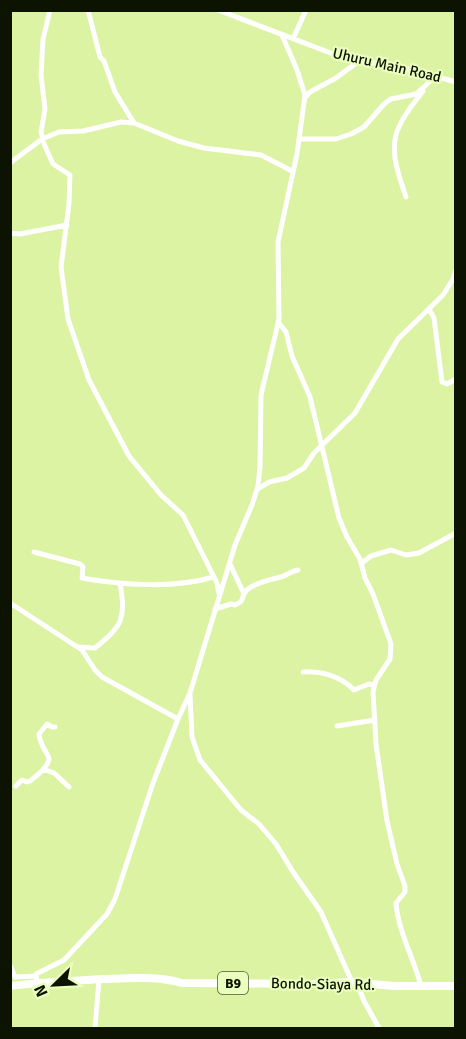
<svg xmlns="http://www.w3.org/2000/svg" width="466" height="1039" viewBox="0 0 466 1039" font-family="Signika,sans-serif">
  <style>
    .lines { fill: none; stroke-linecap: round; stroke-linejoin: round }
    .minor { stroke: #fff; stroke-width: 5 }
    .highway { stroke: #fff; stroke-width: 8 }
    .labels { text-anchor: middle; stroke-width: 4.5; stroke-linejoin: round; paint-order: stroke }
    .shield { fill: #eafebe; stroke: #4f5a39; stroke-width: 1.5 }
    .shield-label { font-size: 14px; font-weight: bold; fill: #0c1300 }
    .street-label { font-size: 15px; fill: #0c1300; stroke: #eafebe }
  </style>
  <rect width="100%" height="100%" fill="#dbf3a2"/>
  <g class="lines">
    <path class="minor" d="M50,10L43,39L41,75L45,109L41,132L44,144L53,164L70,175L69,204L61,267L68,319L89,380L129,456L161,495L183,515L217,583L219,594
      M88,10L100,57L104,61L115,92L134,123
      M218,10L349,60L393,65L456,82
      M293,39L306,10
      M305,98L310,92L336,78L359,61
      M299,139H336L351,134L364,127L384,104L391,99L416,94L436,76
      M10,163L42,139L59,132L83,131L121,122L134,123L178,141L204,148L261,155L292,171
      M406,197C399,176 388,149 399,127C404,114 415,102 423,91
      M10,233L20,234L67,225
      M429,309L434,318L442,382L447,384L456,379
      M278,322L286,332L292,356L310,397L339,518L347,537L360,559L365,578L373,594L391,644L390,659L376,680L373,692L376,744L387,821L397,864L405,886V892L396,903C398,931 414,959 421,986
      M258,489L269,482L287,478L304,468L314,453L355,413L398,339L443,295L453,279L456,270
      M34,552L80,564L83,567L82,578C121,585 175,589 213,577
      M362,563L371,556L391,550L406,555L419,553L456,533
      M230,564L244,594
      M10,603L82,650L95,670L102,677L178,719
      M215,609L231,604L235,605C246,600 240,598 246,591C252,584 272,579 281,577C286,576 291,571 298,570
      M78,647L95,648C123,625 126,619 120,583
      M303,672C321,671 341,676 354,690L369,684L373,685
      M190,695L192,737L200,760L241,810L259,824L276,844L293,872L321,912L352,982
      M337,726L375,720
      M43,769L54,773L69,787
      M16,786L22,780L27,782L30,781C35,777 53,764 48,756C44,748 40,744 39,734L47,724L52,727H55
      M10,965L15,977L36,976
      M37,983L36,974L64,960L107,914L115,899L153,783L178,719L190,693L235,545L252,505L258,486L260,467L261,395L279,319L278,242L297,154L305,95L297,70L282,35
      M357,983L364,1001L379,1028
      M95,1028L99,980"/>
    <path class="highway" d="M10,986C41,982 72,981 103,979C130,978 156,976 182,983L315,984L352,982L393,986H456"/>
  </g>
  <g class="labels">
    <rect class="shield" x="218" y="972" width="30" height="22" rx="4.5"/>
    <g class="shield-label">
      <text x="233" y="988">B9</text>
    </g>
    <g class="street-label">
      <text transform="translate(387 65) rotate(13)" y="5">Uhuru Main Road</text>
      <text transform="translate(323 984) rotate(1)" y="5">Bondo-Siaya Rd.</text>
    </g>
  </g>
  <rect width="466" height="1039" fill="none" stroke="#0c1300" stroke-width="24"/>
  <g transform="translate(54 985) rotate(246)" stroke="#eafebe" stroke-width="4.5" paint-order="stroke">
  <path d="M0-4.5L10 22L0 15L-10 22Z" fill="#0c1300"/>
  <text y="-9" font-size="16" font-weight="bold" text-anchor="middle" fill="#0c1300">N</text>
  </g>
</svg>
